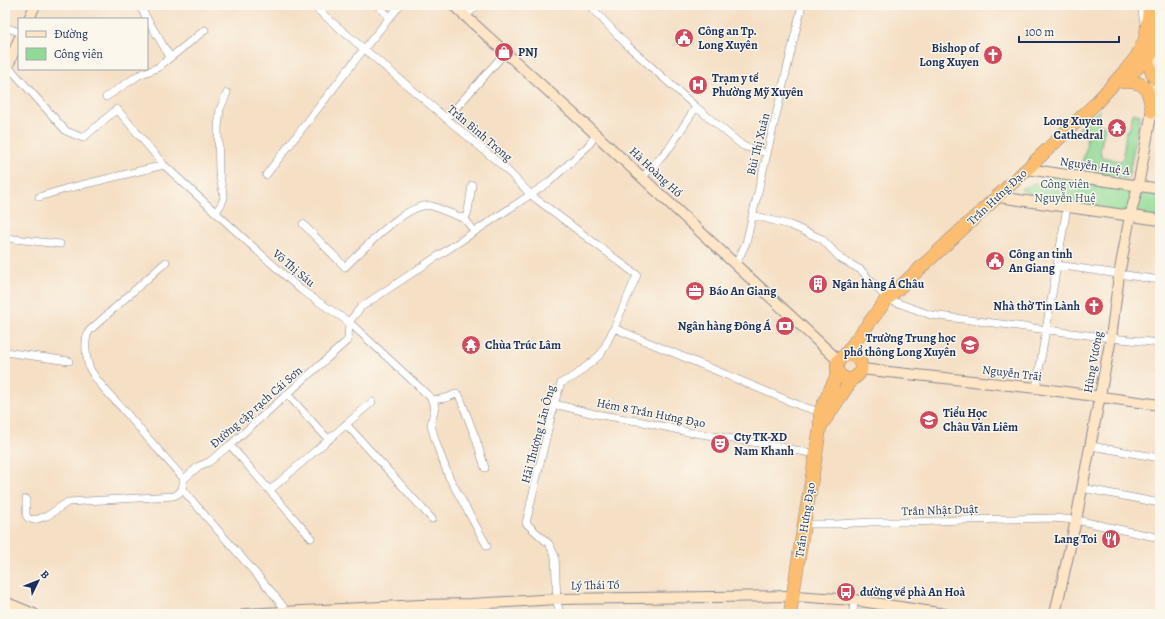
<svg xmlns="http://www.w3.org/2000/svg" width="1165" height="619" viewBox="0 0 1165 619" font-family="Alegreya,serif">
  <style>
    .green { fill: #91da95; stroke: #56847a }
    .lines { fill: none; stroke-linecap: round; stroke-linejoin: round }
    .street-casing { stroke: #888792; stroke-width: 8 }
    .secondary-casing { stroke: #888792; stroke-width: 12 }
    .highway-casing { stroke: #888792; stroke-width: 14 }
    .street { stroke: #fff; stroke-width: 7 }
    .secondary { stroke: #fee5c5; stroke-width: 10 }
    .highway { stroke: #fcbd6f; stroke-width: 13 }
    .labels { text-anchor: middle; stroke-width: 3; stroke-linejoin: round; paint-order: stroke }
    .poi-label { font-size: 12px; font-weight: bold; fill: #1b2f5e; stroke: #fbf7ec; text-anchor: start }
    .street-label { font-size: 12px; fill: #1b2f5e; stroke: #fbf7ec }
    .park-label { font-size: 12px; fill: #385a6c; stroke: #fbf7ec }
  </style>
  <rect width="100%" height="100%" fill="#fbf7ec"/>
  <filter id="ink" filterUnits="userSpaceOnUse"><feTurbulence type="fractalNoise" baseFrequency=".025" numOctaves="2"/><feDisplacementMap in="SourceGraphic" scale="8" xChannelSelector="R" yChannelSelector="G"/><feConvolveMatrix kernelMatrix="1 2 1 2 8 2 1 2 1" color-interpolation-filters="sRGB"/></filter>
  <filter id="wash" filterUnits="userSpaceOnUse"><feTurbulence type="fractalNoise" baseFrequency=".012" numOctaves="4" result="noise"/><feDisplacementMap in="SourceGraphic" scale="16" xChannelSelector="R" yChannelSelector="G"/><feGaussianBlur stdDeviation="0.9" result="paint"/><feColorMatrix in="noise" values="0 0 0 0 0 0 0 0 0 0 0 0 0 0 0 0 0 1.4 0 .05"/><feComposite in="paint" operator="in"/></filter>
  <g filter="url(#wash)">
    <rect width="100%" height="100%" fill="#f5dfc5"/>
    <path class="green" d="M1100,109L1098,124L1105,126L1100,151L1102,157L1120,161L1123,158L1126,130L1129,131L1133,113L1140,115L1128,179L1095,173V165L1082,162L1087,146L1086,143L1087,138L1080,132L1079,128Z
      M1057,174L1160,188V219L1052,205L1021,189Z"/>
  </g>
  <g filter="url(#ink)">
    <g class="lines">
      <g class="street-casing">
        <path id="street" d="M139,5L170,57
          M312,5L505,168L531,195L637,275L614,328L601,354L575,376L561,383L554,404L526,523L549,544L555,556L557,602L560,614
          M377,5L390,17
          M589,5L628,46L696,107L743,146L766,153
          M1141,5L1144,23
          M466,16L477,5
          M5,27L19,32
          M8,66L66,131L83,138L117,109L164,165L251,245L301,290L349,322L430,397L435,406L431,425L436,443L449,477L487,546
          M106,97L139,75L157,68L205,30
          M446,119L505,53
          M266,175L364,49L400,5
          M642,178L670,147L696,107
          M39,197L65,189L164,165
          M216,212L222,203L224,197L219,173L218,128L220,109L227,93
          M752,215L790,225L822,239L841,259L861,270L887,299L931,315L1111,338L1160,343
          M465,219L468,211L472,185
          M303,224L345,267C362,251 408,200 432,206L465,219L474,231
          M5,238L60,244
          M166,262L90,330C83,338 86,359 90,369C98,384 112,397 123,409C143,433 164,456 184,479
          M736,264L746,243L802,5
          M1057,265L1160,280
          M349,322L361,307L548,183L587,147L596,135
          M614,328L801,406L820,412
          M5,352L69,361
          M1036,388L1067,207
          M288,395L329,440
          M432,400L446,398L456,394L459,395L476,439L485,468
          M554,404L595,414L643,422L688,432L759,443L816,454
          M346,424L432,519
          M230,445L311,538
          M1091,446L1160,458
          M1082,488L1160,503
          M270,490L372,402
          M26,499V515L28,518L34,520L47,516L68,502L174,496L179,493L182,489
          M804,524H837L872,522H912L962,520L1053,518L1076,520L1160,538
          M471,604L472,614
          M421,605L422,614
          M289,614L270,590L182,489L184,479L199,466L209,462L230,445L348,340L349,322
          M853,614L854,600"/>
      </g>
      <g class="secondary-casing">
        <path id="secondary" d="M453,5L589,128L839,361
          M29,19L35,5
          M5,73L19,39
          M1027,169L1160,189
          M998,197L1160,220
          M861,369L1036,388L1160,405
          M5,602L34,614
          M245,614L421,605L471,604L557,599L794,596L854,600L945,614
          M1055,614L1076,520L1111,338L1119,275L1130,216L1138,186L1152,111L1157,46"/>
      </g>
      <g class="highway-casing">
        <path id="highway" d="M1144,53L1155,79
          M1130,75L1153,52L1157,42L1158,5
          M1123,82C1147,80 1149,91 1152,111
          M845,355L887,299L1027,169L1095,104L1125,71L1137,56L1145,40L1149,14V5
          M837 367a12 12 0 1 1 24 0a12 12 0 1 1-24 0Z
          M822,424L853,378
          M790,614L804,524L816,454L820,427V412L838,373"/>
      </g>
      <use href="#street" class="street"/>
      <use href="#secondary" class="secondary"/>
      <use href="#highway" class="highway"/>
    </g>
  </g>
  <defs>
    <g id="civic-disc" transform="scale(1)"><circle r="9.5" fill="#d1495b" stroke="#fbf7ec"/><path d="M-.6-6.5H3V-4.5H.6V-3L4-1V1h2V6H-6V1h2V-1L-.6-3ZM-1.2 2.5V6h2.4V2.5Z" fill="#fff"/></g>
    <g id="shop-disc" transform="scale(1)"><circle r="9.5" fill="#d1495b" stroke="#fbf7ec"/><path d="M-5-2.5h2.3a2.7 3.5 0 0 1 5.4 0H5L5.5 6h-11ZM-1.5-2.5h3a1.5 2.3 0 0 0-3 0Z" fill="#fff"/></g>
    <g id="church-disc" transform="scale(1)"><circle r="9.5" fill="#d1495b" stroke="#fbf7ec"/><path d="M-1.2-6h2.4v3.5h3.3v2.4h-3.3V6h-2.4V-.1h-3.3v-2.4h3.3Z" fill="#fff"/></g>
    <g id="hospital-disc" transform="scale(1)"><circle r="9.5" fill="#d1495b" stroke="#fbf7ec"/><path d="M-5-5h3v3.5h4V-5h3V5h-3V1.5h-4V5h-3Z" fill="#fff"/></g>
    <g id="temple-disc" transform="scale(1)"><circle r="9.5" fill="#d1495b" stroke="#fbf7ec"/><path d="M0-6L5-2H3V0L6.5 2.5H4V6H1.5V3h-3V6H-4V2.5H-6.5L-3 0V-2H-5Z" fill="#fff"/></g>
    <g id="building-disc" transform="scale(1)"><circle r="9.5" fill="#d1495b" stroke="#fbf7ec"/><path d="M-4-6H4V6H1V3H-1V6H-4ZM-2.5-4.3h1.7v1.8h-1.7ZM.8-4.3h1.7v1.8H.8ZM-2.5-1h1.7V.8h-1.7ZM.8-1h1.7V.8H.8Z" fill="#fff"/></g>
    <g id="office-disc" transform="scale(1)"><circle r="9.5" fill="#d1495b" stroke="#fbf7ec"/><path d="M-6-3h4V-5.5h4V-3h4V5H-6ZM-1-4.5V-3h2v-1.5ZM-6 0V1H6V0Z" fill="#fff"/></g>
    <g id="bank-disc" transform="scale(1)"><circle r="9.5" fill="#d1495b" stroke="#fbf7ec"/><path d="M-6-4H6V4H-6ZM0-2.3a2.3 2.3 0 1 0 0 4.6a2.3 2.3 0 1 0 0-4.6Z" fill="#fff"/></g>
    <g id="school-disc" transform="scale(1)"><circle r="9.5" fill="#d1495b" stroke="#fbf7ec"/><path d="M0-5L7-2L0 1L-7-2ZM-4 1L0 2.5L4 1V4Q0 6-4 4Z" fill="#fff"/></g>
    <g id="theatre-disc" transform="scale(1)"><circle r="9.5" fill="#d1495b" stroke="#fbf7ec"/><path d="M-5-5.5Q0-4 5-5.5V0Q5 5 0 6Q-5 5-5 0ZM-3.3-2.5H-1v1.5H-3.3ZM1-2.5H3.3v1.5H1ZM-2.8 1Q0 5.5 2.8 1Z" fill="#fff"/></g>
    <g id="restaurant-disc" transform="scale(1)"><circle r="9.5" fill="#d1495b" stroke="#fbf7ec"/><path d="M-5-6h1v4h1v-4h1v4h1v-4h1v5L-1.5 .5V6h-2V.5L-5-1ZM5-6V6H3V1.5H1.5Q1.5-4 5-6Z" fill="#fff"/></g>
    <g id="bus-disc" transform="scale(1)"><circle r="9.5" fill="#d1495b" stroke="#fbf7ec"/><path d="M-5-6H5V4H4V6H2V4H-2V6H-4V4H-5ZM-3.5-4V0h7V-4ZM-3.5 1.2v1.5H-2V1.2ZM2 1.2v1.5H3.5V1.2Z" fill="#fff"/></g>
  </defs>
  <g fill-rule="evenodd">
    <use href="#civic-disc" x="684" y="38"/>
    <use href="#shop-disc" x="504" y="52"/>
    <use href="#church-disc" x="993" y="55"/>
    <use href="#hospital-disc" x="698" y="85"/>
    <use href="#temple-disc" x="1117" y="128"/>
    <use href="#civic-disc" x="995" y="261"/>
    <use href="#building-disc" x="818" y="284"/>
    <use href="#office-disc" x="695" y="291"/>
    <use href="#church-disc" x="1094" y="306"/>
    <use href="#bank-disc" x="785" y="326"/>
    <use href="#temple-disc" x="471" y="345"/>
    <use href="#school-disc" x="970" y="345"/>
    <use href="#school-disc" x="929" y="420"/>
    <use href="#theatre-disc" x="720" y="444"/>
    <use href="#restaurant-disc" x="1111" y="539"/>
    <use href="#bus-disc" x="846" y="592"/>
  </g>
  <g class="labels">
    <g class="poi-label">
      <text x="698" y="35">Công an Tp.<tspan x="698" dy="14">Long Xuyên</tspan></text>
      <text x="979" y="52" text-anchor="end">Bishop of<tspan x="979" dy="14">Long Xuyen</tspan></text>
      <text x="518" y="56">PNJ</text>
      <text x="712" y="82">Trạm y tế<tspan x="712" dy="14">Phường Mỹ Xuyên</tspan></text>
      <text x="1103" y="125" text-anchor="end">Long Xuyen<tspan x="1103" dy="14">Cathedral</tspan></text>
      <text x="1009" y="258">Công an tỉnh<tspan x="1009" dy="14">An Giang</tspan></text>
      <text x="832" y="288">Ngân hàng Á Châu</text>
      <text x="709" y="295">Báo An Giang</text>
      <text x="1080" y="310" text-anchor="end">Nhà thờ Tin Lành</text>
      <text x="771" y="330" text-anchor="end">Ngân hàng Đông Á</text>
      <text x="956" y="342" text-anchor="end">Trường Trung học<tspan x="956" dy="14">phổ thông Long Xuyên</tspan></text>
      <text x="485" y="349">Chùa Trúc Lâm</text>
      <text x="943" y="417">Tiểu Học<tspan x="943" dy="14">Châu Văn Liêm</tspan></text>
      <text x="734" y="441">Cty TK-XD<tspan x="734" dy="14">Nam Khanh</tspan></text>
      <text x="1097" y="543" text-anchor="end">Lang Toi</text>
      <text x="860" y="596">đường về phà An Hoà</text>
    </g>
    <g class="street-label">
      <text transform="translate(480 133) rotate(40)" y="4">Trần Bình Trọng</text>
      <text transform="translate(758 144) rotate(-76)" y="4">Bùi Thị Xuân</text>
      <text transform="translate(1095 166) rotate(8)" y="4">Nguyễn Huệ A</text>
      <text transform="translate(656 172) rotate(43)" y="4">Hà Hoàng Hổ</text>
      <text transform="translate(997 197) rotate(-43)" y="4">Trần Hưng Đạo</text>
      <text transform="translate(294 268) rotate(40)" y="4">Võ Thị Sáu</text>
      <text transform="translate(1093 362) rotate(-80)" y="4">Hùng Vương</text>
      <text transform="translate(1012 373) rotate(7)" y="4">Nguyễn Trãi</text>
      <text transform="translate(256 407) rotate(-41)" y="4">Đường cặp rạch Cái Sơn</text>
      <text transform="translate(651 413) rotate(11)" y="4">Hẻm 8 Trần Hưng Đạo</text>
      <text transform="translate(538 434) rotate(-75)" y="4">Hãi Thượng Lãn Ông</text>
      <text transform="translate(940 510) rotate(-2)" y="4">Trần Nhật Duật</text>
      <text transform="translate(805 520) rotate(-81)" y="4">Trần Hưng Đạo</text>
      <text transform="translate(595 585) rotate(-1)" y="4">Lý Thái Tổ</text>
    </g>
    <g class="park-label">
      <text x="1065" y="188">Công viên<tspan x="1065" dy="14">Nguyễn Huệ</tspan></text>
    </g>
  </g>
  <rect width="1165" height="619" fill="none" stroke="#fbf7ec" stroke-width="20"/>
  <rect x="18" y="18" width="130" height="52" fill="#fbf7ec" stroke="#a1a7b3"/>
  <rect x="26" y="31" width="20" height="6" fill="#fee5c5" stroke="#a1a7b3"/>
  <text x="54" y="38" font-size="12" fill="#1b2f5e">Đường</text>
  <rect x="26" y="48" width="20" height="12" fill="#91da95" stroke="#a1a7b3"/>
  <text x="54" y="58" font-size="12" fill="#1b2f5e">Công viên</text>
  <g transform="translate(38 581) rotate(47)" stroke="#fbf7ec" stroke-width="3" paint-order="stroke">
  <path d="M0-3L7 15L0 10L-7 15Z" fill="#1b2f5e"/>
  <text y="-6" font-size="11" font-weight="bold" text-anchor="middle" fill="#1b2f5e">B</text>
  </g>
  <path d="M1019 36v6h100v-6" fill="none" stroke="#1b2f5e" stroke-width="2"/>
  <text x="1025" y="36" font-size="12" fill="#1b2f5e" stroke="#fbf7ec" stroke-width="3" paint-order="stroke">100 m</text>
</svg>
